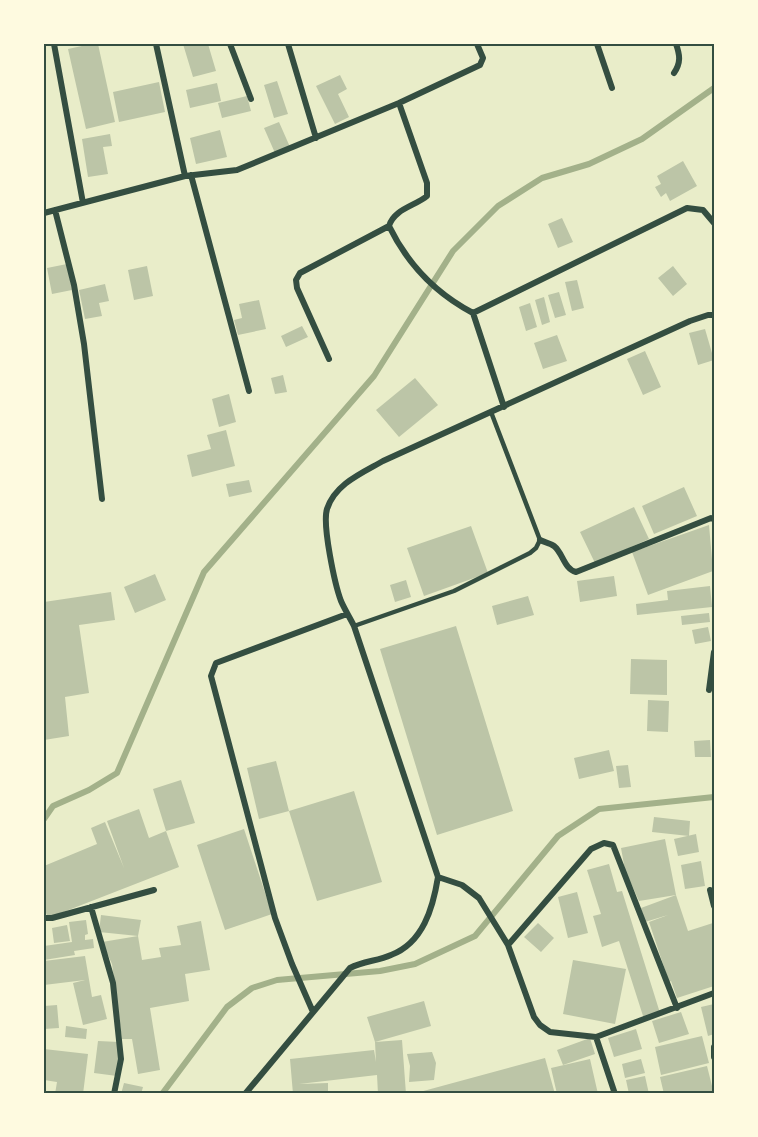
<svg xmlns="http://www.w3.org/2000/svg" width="758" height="1137" viewBox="0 0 758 1137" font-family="Literata,serif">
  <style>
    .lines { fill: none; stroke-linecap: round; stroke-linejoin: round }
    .stream { stroke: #a3b18a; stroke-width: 6 }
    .building { fill: #bcc5a7 }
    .service { stroke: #344e41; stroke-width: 4.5 }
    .minor { stroke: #344e41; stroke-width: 6 }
    .neatline { fill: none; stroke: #344e41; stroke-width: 2 }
  </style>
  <rect width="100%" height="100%" fill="#e9edc9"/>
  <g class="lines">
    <path class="stream" d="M44,819L53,806L89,790L117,773L204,572L374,376L453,251L498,206L542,178L589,164L642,139L714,88
      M162,1094L227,1007L252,988L277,980L380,971L415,964L475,936L558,836L599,809L714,797"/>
  </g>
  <path class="building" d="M91,44H98L115,122L86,129L68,49Z
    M183,44H208L216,71L193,77Z
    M340,75L347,89L338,94L349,117L335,124L316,86Z
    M277,81L288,114L274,118L264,85Z
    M159,82L165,112L119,122L113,92Z
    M217,83L221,101L190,108L186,90Z
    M247,96L251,111L222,118L218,103Z
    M279,122L290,147L275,153L264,128Z
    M220,130L227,157L196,164L190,138Z
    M110,134L112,146L103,147L108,174L88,177L82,139Z
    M683,161L697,186L670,201L666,193L661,197L655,187L661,184L657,176Z
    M562,218L573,242L558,248L548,224Z
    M67,264L72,290L52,294L47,268Z
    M147,266L153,296L134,300L128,270Z
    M673,266L687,284L673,296L658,278Z
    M577,280L584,308L572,311L565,282Z
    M105,284L109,301L99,303L102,316L85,319L79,290Z
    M559,292L566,315L555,318L548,295Z
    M544,297L550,322L542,325L535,300Z
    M259,300L266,329L238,335L234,320L242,318L239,304Z
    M530,303L537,327L526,331L519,307Z
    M302,326L308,337L286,347L281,336Z
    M705,329L714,360L698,365L689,333Z
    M557,335L567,361L543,369L534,343Z
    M645,351L661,387L643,395L627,359Z
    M283,375L287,392L275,394L271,378Z
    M415,378L438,405L399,437L376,410Z
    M229,394L236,422L219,427L212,399Z
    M226,430L235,466L192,477L187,455L211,449L207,435Z
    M249,480L252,492L229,497L226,484Z
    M684,487L697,516L654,534L642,506Z
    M634,507L649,539L595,563L580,532Z
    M709,525L713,571L648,595L632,552Z
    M471,526L488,573L424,596L407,548Z
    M155,574L166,600L135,613L124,587Z
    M614,576L617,596L580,602L577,581Z
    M406,580L411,597L395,602L390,585Z
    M710,586L712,607L637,615L636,604L668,600L667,591Z
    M111,592L115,620L79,625L89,693L65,697L69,736L44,740V602Z
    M528,596L534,615L497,625L492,606Z
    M709,613L710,622L682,625L681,616Z
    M456,626L513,811L437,835L380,649Z
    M708,627L711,641L695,644L692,630Z
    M631,659L667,660V695L630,694Z
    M648,700L669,701L668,732L647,731Z
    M710,740L711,757H695L694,741Z
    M609,750L614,771L579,779L574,758Z
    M276,761L289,811L259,819L247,768Z
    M628,765L631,787L619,788L616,766Z
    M181,780L195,823L166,831L179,867L48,918L44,908V866L97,844L91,828L105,822L124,868L107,821L139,809L149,838L166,831L153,789Z
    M354,791L382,882L317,901L289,811Z
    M654,817L690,821L689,836L652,832Z
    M244,829L272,914L225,930L197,845Z
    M696,834L699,852L678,856L674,839Z
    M665,839L676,895L639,901L625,870L621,848Z
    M701,861L705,886L685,889L681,865Z
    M609,864L617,892L622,891L660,1013L644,1019L619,941L602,947L593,916L601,914L587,870Z
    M577,892L588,933L568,938L558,897Z
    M676,895L688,931L713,923L714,926V986L677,998L671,981L669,982L649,922L668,915L645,922L641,908Z
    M101,915L141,920L138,936L142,960L161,957L159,948L181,945L177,926L201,921L210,970L185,974L189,1001L150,1008L160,1070L138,1074L132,1039H122L112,964L102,942L138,936L99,932Z
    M86,920L88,934L85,935V940L93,939L94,948L74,951L75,955L44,960V946L72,942L69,922Z
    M538,923L554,938L541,952L524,937Z
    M67,925L70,941L54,943L52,928Z
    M85,956L92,997L101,995L107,1019L83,1025L73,983L85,980L44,985V961Z
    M573,960L626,969L615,1024L563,1014Z
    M424,1001L431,1026L375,1042L367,1017Z
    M714,1004V1034L708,1036L701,1007Z
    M57,1005L59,1028L44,1029V1006Z
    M681,1012L689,1034L659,1043L652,1021Z
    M66,1026L87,1029L86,1039L65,1037Z
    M636,1029L642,1049L614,1057L608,1038Z
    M702,1036L709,1063L661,1075L655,1047Z
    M590,1038L595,1054L563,1065L557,1050Z
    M402,1040L406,1094H378L377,1075L299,1084L328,1083V1094H293L290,1059L374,1050L376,1062L375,1042Z
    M98,1041L119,1042L118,1055L120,1056L117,1076L94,1073Z
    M44,1049L88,1054L83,1094H55L57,1082L44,1080Z
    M432,1052L436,1063L434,1080L409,1082L410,1066L407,1054Z
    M545,1058L555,1094H416V1093Z
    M590,1059L598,1094H557L551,1068Z
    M641,1059L645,1073L625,1078L622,1064Z
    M707,1066L714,1094H664L660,1077Z
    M645,1076L649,1094H629L626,1080Z
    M124,1083L143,1087L141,1094H121Z"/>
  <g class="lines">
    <path class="service" d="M354,626L454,591L530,553L536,548L540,540L491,412"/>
    <path class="minor" d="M54,44L83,203
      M156,44L185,176
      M230,44L251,99
      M288,44L316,138
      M597,44L612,88
      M674,73C681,63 680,55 676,44
      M191,175L249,391
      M55,210L74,285L84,344L102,499
      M44,213L185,176L237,170L399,103L480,65L483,58L477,44
      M389,226C408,265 435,293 473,313L504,407
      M473,313L687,208L703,210L714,223
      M329,359L297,288L296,280L300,273L389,226C394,209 415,206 427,196V183L399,103
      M540,540C544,542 550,543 554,546C563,553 564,569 576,572L711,518L714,519
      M709,690L714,652
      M438,877L462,885L479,898L508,945L534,1017L540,1025L550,1032L596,1037L714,993
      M710,890L714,906
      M91,907L113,983L121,1059L114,1094
      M44,918H52L154,890
      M508,945L591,849L604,843L613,845L677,1008
      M313,1012L292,964L275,918L211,676L216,663L347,614
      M596,1037L615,1094
      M714,1047V1057
      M245,1094L350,968C363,961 378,961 391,955C423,943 433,908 438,877L354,626C350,618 345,610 341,601C335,585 322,525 327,509C335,484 362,473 383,461L690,321L708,315H714"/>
  </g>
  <rect width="758" height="1137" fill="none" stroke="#fefae0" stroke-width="90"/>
  <rect x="45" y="45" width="668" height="1047" class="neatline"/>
</svg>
